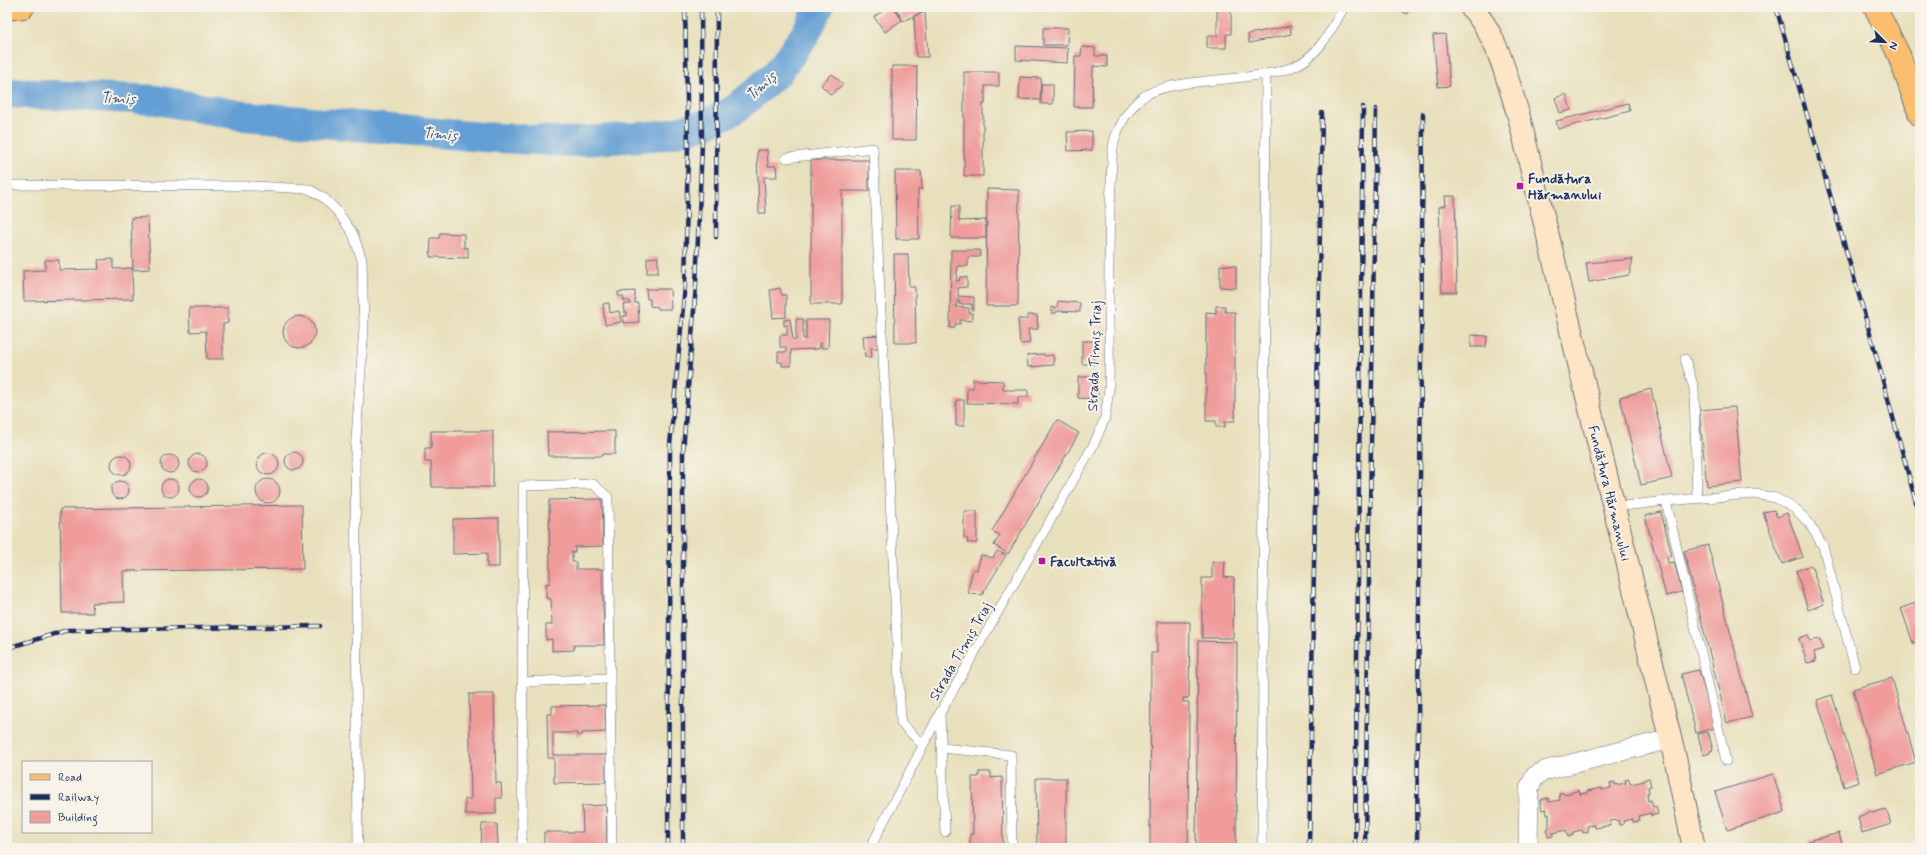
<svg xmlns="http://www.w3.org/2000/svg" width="1927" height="855" viewBox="0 0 1927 855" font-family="Mynerve,sans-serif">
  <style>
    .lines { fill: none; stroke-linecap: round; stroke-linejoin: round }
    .river { stroke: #649fd4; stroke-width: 30 }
    .building { fill: #ef9c9b }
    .lane-casing { stroke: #636d7f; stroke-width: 10 }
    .street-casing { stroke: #636d7f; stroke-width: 20 }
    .secondary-casing { stroke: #636d7f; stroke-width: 24 }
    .primary-casing { stroke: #636d7f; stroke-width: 24 }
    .lane { stroke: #fff; stroke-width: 9 }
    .street { stroke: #fff; stroke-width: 19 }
    .secondary { stroke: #fde5c5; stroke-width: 22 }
    .primary { stroke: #fbbe6e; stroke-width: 22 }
    .rail-casing { stroke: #1b2f5e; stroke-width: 4.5 }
    .rail { stroke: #f7f3e8; stroke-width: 3; stroke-dasharray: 9; stroke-linecap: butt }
    .poi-dot { fill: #b5179e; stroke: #f7f3e8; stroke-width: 1.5 }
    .labels { text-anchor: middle; stroke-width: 4; stroke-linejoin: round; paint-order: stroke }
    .poi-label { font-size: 14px; font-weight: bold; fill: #1b2f5e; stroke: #f7f3e8; text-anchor: start }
    .street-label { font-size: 14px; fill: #1b2f5e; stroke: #f7f3e8 }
    .water-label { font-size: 15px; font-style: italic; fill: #355687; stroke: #f7f3e8 }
  </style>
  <rect width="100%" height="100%" fill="#f7f3e8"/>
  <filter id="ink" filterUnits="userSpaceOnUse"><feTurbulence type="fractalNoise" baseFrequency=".025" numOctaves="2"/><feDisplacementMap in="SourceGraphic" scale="8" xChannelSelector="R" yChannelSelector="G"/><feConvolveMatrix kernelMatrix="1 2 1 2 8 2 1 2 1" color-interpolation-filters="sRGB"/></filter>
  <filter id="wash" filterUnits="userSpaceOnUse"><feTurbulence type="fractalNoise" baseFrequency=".012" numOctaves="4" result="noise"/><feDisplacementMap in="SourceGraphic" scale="16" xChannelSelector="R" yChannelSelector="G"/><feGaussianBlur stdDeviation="0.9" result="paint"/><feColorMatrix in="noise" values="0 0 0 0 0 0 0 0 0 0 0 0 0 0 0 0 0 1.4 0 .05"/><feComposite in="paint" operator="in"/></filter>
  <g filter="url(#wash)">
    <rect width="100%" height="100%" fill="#e8e0bc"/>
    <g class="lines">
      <path class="river" d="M7,93L157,100L244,116L482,137L570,142L665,135L706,124L737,108L777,73L805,35L819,7"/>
    </g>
    <g id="blocks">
      <path class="building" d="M888,7H893L902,20L885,32L874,17Z
        M895,7H931L914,16L925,12L928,57H916L914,16L903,21Z
        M1217,7H1231V34H1226V48H1207V36H1217Z
        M1394,7H1410L1407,14Z
        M1290,26L1291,34L1249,43L1248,34Z
        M1043,28H1068L1067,45H1043Z
        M1445,34L1450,86L1438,87L1433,35Z
        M1016,46L1068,48L1067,63L1016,60Z
        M1082,47L1095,48V56H1107V67L1093,66L1092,107H1074L1075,56H1081Z
        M892,66H917L916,140H892Z
        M964,72H999V86H985V104H983V176H964Z
        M832,74L843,84L831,95L821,85Z
        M1020,77L1041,78L1040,100L1019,99Z
        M1041,84H1053V104H1041Z
        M1566,94L1571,110L1560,113L1555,98Z
        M1628,103L1630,111L1558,129L1556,121Z
        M1092,131V150L1068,151L1067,132Z
        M757,150H767L768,166H776L777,177H764L766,213H759Z
        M811,160H869V191H842V304H811Z
        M895,171H921L922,189H918L919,239H896Z
        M987,189L1019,190L1018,306H986Z
        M1445,196H1455L1457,292H1442L1439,207L1446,205Z
        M952,206H959V221L986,220V238H951Z
        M148,217L150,269L133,270L131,218Z
        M440,233L464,234V248H468V258L430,257L431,238H439Z
        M951,250H980V257H968V266H958L956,281H959L960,277H967V287L958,288V296L974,297V310H972V304H959V301H957L956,307L969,308V313H972V321L960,320V324H955V328H950Z
        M894,254H908L909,287H915L916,343H895Z
        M658,257V273H647V258Z
        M113,259V269L132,268L133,299L24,301L23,271L45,270V260H59V270L99,269L98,260Z
        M1633,259L1629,275L1589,282L1586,263Z
        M1220,265L1236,266V288L1220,287Z
        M780,288L782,295H786V317L773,318L770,290Z
        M646,289H670L671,309H658V307L650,306V299H647Z
        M635,291V303H638L639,322L623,323V316H627V312H624L623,304H631L630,301H624L623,296H618V292Z
        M1058,301L1080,303V312L1059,311L1053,314L1051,308L1057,307Z
        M609,303L610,313L619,311L621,322L605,325L603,304Z
        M1216,306H1225V312H1235V421H1225V427H1216V421H1206V312L1216,313Z
        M189,308H228V323L223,324V359H207L206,331L190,332Z
        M1028,315H1037L1038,329H1028L1030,343L1020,344L1018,319H1028Z
        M283 332a16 16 0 1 1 32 0a16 16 0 1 1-32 0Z
        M790,319L793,340H796V319H803V339H806V320H829L828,348H821V343H819V349L791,350V366H782V362H778V352H786V347H780V335H787V325L784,326V320Z
        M880,335V348H871L872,357H865L863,336Z
        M1471,335L1487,336L1486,347H1471Z
        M1082,341H1094V364H1082Z
        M1044,354L1045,356L1053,355L1054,365L1028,367L1027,355Z
        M1078,377H1097L1098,399L1078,398Z
        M973,380L1003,381V390H1028V397H1018V404L967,403V388H973Z
        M1651,389L1672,478L1641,485L1620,397Z
        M956,400H964V426H956Z
        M1735,407L1742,482L1707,486L1699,410Z
        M1057,420L1079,433L1008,554L994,545L1000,535L992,531Z
        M431,431H493V487H432L431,462H425V448H431Z
        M615,431V454H602V456H548L547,432Z
        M285 461a9 9 0 1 1 18 0a9 9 0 1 1-18 0Z
        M257 464a11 11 0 1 1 22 0a11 11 0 1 1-22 0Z
        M189 463a9 9 0 1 1 18 0a9 9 0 1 1-18 0Z
        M161 464a9 9 0 1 1 18 0a9 9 0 1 1-18 0Z
        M111 465a10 10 0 1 1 20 0a10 10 0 1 1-20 0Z
        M161 488a9 9 0 1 1 18 0a9 9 0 1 1-18 0Z
        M190 488a9 9 0 1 1 18 0a9 9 0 1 1-18 0Z
        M256 491a12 12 0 1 1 24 0a12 12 0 1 1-24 0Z
        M111 490a9 9 0 1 1 18 0a9 9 0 1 1-18 0Z
        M602,499L603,546L575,547V552H572V562H576V569H602L604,645H574V650L552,651V639L546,640V625H552L551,599L546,598V584L550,583L549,500Z
        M302,505L303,569L123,571L124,602L92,603L93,613H62L60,509Z
        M1774,510L1777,517L1787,513L1803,557L1782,564L1763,512Z
        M964,511H977V543H967L968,539L964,538Z
        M1661,512L1672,556L1667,557L1668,563L1674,562L1682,592L1666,596L1645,516Z
        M499,518V567H487V553L453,554V519Z
        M1708,545L1752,717L1727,723L1684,551Z
        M997,551L1006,555L982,595L969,594L968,589L973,569L977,570L981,555L993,558Z
        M1212,562H1225L1224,577L1234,578L1233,638H1202V578H1212Z
        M1811,565L1824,604L1808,610L1796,571Z
        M1916,603L1920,620V641L1913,643L1901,608Z
        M1157,622H1190L1189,698H1183V702H1189L1188,848H1150L1151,653H1157Z
        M1808,635L1810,641L1820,639L1823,649L1814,652L1816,661L1807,663L1799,638Z
        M1198,641L1237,642L1236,848H1196Z
        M1699,670L1715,728L1696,733L1681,674Z
        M1892,678L1916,762L1877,774L1853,689Z
        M469,694H494L496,783H501L502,798H496V814H465V799H471Z
        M1832,695L1859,782L1844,787L1817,700Z
        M605,705L606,732L582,733V735L577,736V733H553V755H606V782L554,783V758H548L547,714H552V706Z
        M1708,732L1713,750L1710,751V753L1703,755L1698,734Z
        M979,772H991V778L1002,777L1003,848H970V834H973L972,777H979Z
        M1773,774L1785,812L1727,830L1715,792Z
        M1036,778H1066V848H1037Z
        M1649,778L1651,786L1648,787L1649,793H1647L1648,801L1651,800L1653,807L1656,806L1658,814L1651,816V813L1638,816L1639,821L1633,822V819L1623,821L1624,824L1619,825L1618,820L1610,821L1611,825L1595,828L1594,825L1587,826L1588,832L1583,833L1582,830L1573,832V835L1568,837L1566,830L1553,833V836L1548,837L1547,829L1549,828V814L1547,815L1546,809L1542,810L1540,800L1548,798L1549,802L1560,800L1559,794L1564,793L1565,795L1579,790L1580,794L1587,793V791L1602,788V790L1611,788L1610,783L1615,782V785L1626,783L1625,780L1629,779L1630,784L1645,781V779Z
        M606,805L607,848H544V832H583L582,806Z
        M1886,809L1891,824L1862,833L1858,817L1871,811L1872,813Z
        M482,824H497L498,848H481Z
        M1839,833L1843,848H1810L1808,841Z"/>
    </g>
  </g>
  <g filter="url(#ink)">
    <use href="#blocks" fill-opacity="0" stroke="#636d7f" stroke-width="1"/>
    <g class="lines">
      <g class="lane-casing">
        <path id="lane" d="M786,158L873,148L901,723L923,745
          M7,185L254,186L309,189L324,198L338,212L353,234L362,260L364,327L355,453L358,848
          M1685,359L1694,388L1697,499
          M1666,501L1726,761
          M1614,507L1666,501L1755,494L1776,498L1795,509L1809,523L1823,546L1855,668
          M522,682L610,678
          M940,714L945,832
          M942,748L1011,755L1012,848
          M522,848L523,486L593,484L608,497L612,848
          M870,848L940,713L1094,444L1105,418L1109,389C1110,321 1107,253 1111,186C1112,172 1111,150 1115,138C1120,124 1128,110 1139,100C1167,74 1256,85 1297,65C1320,54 1332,28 1344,7
          M1262,848L1266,75"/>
      </g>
      <g class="street-casing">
        <path id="street" d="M1528,848L1529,788L1535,776L1547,770L1670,739"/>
      </g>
      <g class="secondary-casing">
        <path id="secondary" d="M1471,7C1498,36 1507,79 1519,117L1676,762L1694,848"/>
      </g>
      <g class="primary-casing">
        <path id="primary" d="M1875,7L1899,55L1920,115
          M7,9L23,7"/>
      </g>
      <use href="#lane" class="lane"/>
      <use href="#street" class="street"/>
      <use href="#secondary" class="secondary"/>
      <use href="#primary" class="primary"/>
      <g class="rail-casing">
        <path id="rail" d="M1776,7L1873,344L1920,517
          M716,237L717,7
          M7,648L68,630L320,626
          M668,848L670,445L685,286L688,149L685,7
          M683,848V452L696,285L702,144L701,7
          M1309,848L1322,113
          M1355,848L1363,107
          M1365,848L1376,109
          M1417,848L1423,114"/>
      </g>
      <use href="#rail" class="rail"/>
    </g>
  </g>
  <g class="poi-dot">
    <rect x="1516" y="182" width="8" height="8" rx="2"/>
    <rect x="1038" y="557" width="8" height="8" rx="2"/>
  </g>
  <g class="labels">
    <g class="poi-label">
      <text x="1528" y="183">Fundătura<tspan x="1528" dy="16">Hărmanului</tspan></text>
      <text x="1050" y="566">Facultativă</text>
    </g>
    <g class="street-label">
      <text transform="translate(1094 356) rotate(-88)" y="5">Strada Timiș Triaj</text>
      <text transform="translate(1610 493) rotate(76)" y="5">Fundătura Hărmanului</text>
      <text transform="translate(960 651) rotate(-60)" y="5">Strada Timiș Triaj</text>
    </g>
    <g class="water-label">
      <text transform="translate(761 86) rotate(-42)" y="5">Timiș</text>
      <text transform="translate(118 98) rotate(3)" y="5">Timiș</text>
      <text transform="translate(440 134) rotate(5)" y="5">Timiș</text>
    </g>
  </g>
  <rect width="1927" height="855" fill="none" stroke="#f7f3e8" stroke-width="24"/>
  <rect x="22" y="761" width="130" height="72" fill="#f7f3e8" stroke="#9fa5b1"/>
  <rect x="30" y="774" width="20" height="6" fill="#fbbe6e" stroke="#9fa5b1"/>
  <text x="58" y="781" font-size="12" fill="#1b2f5e">Road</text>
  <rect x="30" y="794" width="20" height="6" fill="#1b2f5e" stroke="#9fa5b1"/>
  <text x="58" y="801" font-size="12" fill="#1b2f5e">Railway</text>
  <rect x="30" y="811" width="20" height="12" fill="#ef9c9b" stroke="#9fa5b1"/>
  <text x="58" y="821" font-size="12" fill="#1b2f5e">Building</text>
  <g transform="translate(1885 42) rotate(114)" stroke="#f7f3e8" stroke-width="3" paint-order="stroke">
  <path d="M0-3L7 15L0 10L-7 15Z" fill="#1b2f5e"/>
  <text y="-6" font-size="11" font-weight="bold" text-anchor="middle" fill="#1b2f5e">N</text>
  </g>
</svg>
